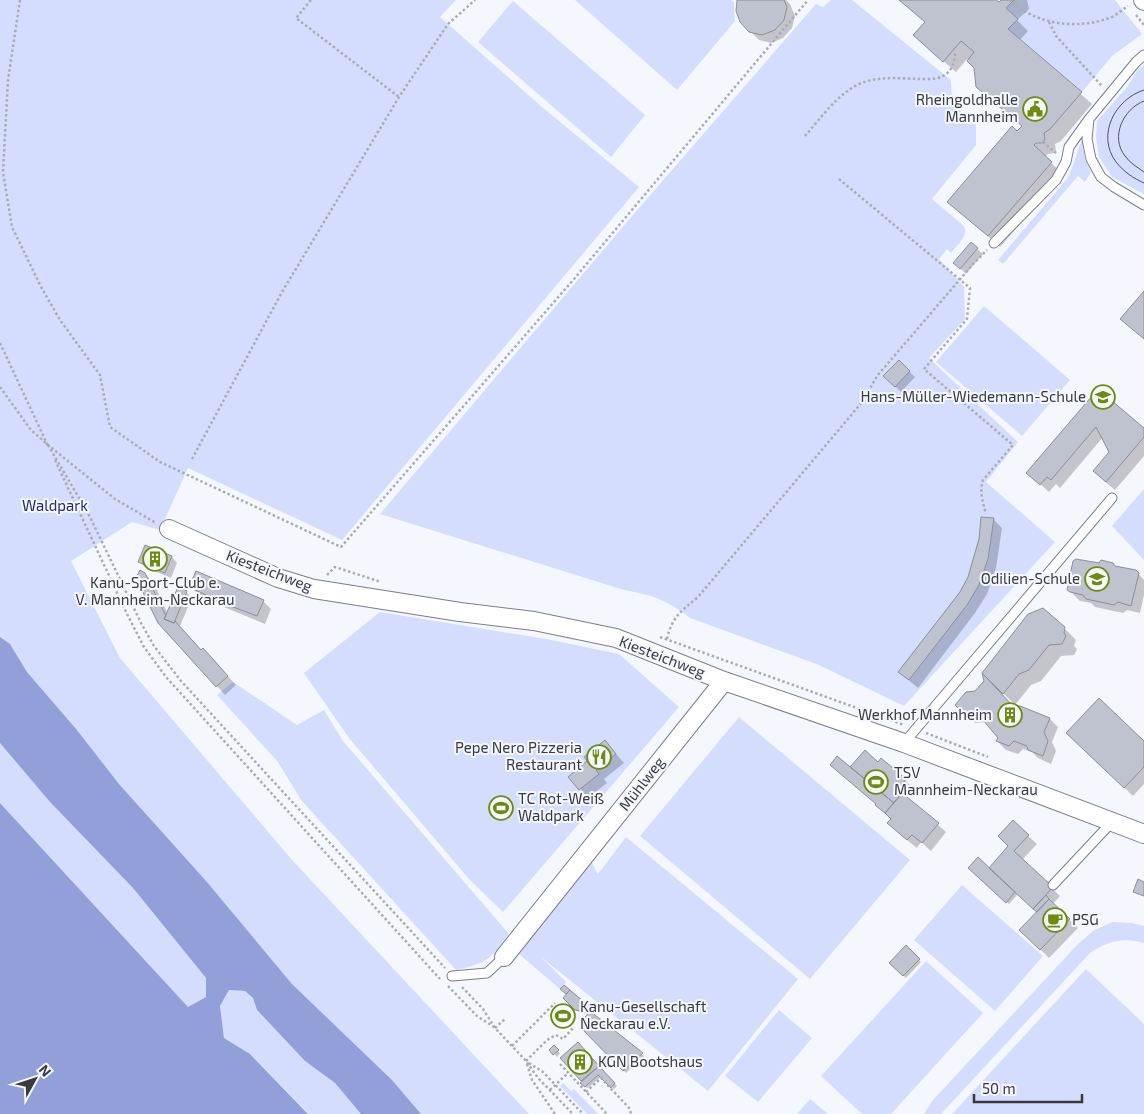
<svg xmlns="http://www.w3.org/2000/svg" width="1144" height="1114" viewBox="0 0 1144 1114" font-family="'Exo 2',sans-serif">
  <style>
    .green { fill: #d4ddfe }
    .water { fill: #929fd8 }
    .shadow { fill: #0003 }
    .building { fill: #bfc3cf; stroke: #8c8f9a }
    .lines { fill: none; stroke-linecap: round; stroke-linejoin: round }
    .service-casing { stroke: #7b7e89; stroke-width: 11 }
    .minor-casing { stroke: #7b7e89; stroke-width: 20 }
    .path { stroke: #abacb3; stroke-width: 2.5; stroke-dasharray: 2.5 2.5; stroke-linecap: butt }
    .service { stroke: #fff; stroke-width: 9 }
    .minor { stroke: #fff; stroke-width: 18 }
    .tram { stroke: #515257; stroke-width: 1 }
    .labels { text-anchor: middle; stroke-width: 4; stroke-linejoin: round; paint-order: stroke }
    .poi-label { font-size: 15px; fill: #393a3f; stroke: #f5f7ff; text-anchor: end }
    .park-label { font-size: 15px; fill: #242a6c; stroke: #f5f7ff }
    .street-label { font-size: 15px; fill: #393a3f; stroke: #f5f7ff }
  </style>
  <rect width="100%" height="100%" fill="#f5f7ff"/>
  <path class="green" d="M0,0H456L440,17L542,107L639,187L342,540L188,468L160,530L132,522L71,561L120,658L293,861L529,1114H421L392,1080L292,984L207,882L119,784L77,730L27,672L10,644L0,637Z
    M575,0H731L734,2L735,21L677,90Z
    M831,0H852L951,80L952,104L976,124V145L932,199L964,226C969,236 957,245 951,253L947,249L939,259L964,287L965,319L929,358L1018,442L986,482L1055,542L904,706L819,665L690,618C667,600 653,595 624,590L380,514L626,223L816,4L823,7Z
    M1014,0H1115L1142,34L1112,56L1082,92L1008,29L1017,19L1006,8Z
    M513,1L645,115L611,157L478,42Z
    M1144,65V194L1112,177L1099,157L1096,137L1097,121L1127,87L1137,71Z
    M1082,140L1085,160L1091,172L1085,182L1078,176L1003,264L998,260L1067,179C1074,166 1076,153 1082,140Z
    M984,306L1070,380L1022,436L936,362Z
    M1144,489V560L1112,526Z
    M380,612L546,639L619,654L679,707L503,912L469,879L349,738L304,673Z
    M233,682L297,725L324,710L343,741L509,934C488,961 489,962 456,970L301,800L278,762L217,695Z
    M739,717L910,860L810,979L640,836Z
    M0,743L50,802L133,888L206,978V997L188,1007L0,803Z
    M626,837L798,979L708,1091L541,957L566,982L560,989L519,954L590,860L598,874Z
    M962,885L1043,956L995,1011L914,940Z
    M1112,922L1132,923L1144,926V943C1123,937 1108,941 1090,953L941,1114H924L933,1100L1077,945L1093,931Z
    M926,961L983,1013L891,1114H862L821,1076Z
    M1086,969L1144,1024V1114H952Z
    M229,990L245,991L253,998L257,1010L305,1061L335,1083L361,1114H309L250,1054L224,1038L220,1006Z
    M779,1010L812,1038L758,1102L725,1076Z
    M563,1083L571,1091L574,1089L598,1114H587L560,1086Z
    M810,1099L828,1114H797Z"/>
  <path class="water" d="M0,637L10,644L27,672L77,730L119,784L207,882L292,984L392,1080L421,1114H361L335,1083L305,1061L257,1010L253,998L245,991L229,990L220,1006L224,1038L250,1054L308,1114H0V803L188,1007L206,997V978L133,888L50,802L0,743Z"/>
  <path class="shadow" d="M738,0H786L790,4L795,16L792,28L783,38L771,43L759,40L741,22Z
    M901,0H994L999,4L1002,0H1027L1029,9L1017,20L1028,31L1020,40L1092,104L1061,141L1055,144L1056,151L1055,153L1048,154L1045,157L1063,174L1000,247L948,201L1023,127L967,59L956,72L927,47L926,23Z
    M971,243L983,254L966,274L960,268Z
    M899,362L915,377L901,392L885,376Z
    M1098,391L1144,430V456L1115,490L1103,480L1111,452L1103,437L1060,488L1056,484L1049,492L1037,481Z
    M993,519L1002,528L996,568L987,594L975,613L918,688L899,672L961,593L969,578Z
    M146,546L172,557L177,563L171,578L145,567L139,561Z
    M1116,567L1136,571L1144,580V595L1140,613L1127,610L1123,613L1095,607L1091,603L1080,601L1069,590Z
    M145,574L154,583L168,614L179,589L186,592L192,598L179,628L201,652L211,658L236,685L225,695L159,622Z
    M191,587L263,601L271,609L265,624L224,607L221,604L199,595Z
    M1064,628L1076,640L1074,646L1077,649L1074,655L1061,656L1041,681L1031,685L1015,705L987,677L986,679L1013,707L1050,719L1058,727L1052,742L1056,751L1051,764L1038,758L1032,752L1023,749L1018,754L1006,750L997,741L1000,739L986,722L975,723L957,705L975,693L986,681L983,674Z
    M1068,733L1144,743V784L1133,796Z
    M605,741L624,763L604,779L607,783L588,798L570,777L589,761Z
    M878,763L905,780L913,788L906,797L946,832L931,851L921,842L917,848L897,832L892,819L877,805L878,804L851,769Z
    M1013,822L1037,844L1022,860L1060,896L1053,904L1078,928L1049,958L1021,930L1038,912L1018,894L1009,904L969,868L989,869L1010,846Z
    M906,947L921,962L906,978L890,963Z
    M564,987L589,1008L591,1010L590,1012L644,1056L626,1073L584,1029L589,1014L579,1012L567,1001L568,995L562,989Z
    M554,1047L560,1053L557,1057L551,1050Z
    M584,1049L617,1086L614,1089L602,1076L588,1088L584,1085L583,1081L562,1058Z"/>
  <path class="building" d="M737,0H784L787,7L784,20L775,30L762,35L749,32L740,22L736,11Z
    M899,0H996L999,2L1001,0H1014L1006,8L1018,19L1008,29L1082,92L1050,129L1044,133L1045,139L1043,142L1042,143H1036L1034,145L1052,162L988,236L947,202L1012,126L1017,131L1022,126L976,87L974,68L967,61L974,52L961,41L943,62L913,35L925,22Z
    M971,242L978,248L960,269L953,263Z
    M1144,291V339L1120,319Z
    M899,360L910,371L895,387L883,376Z
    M1098,389L1144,428V437L1106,482L1093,471L1109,452L1096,427L1051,480L1047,477L1040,485L1026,473Z
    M981,517L994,518L988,559L979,585L967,605L909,680L898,672L960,592L968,577L979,539Z
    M145,545L172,556L165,573L138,562Z
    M1076,559L1099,563L1101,560L1113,563L1115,566L1136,570L1139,573L1131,606L1118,602L1114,605L1086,599L1083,595L1070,592L1067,590L1073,561Z
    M140,570L145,573L166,616L164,619L174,623L175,621L201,650L203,648L228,676L216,687L158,623L136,578Z
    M196,571L264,600L257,616L225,604L189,587Z
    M178,587L187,591L174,623L164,619Z
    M1043,608L1065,627L1064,633L1066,636L1062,644L1049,645L1029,670L1019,674L1003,694L982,673L1028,614Z
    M982,673L1013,706H1020L1050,718L1044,732L1048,741L1043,756L1028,750L1027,746L1014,741L1009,746L996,741L998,738L978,714L965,715L955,705L966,692L975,691L984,681Z
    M1099,698L1144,741V767L1124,788L1066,733Z
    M605,740L616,754L596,770L599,774L579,790L568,777L587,761L584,757Z
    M865,750L878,762L881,758L906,779L898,789L902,793L894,803L850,767Z
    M837,756L894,803L885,813L875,805L876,804L830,765Z
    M902,793L939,823L922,843L912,835L907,840L887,823L891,819L885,813Z
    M1013,820L1029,835L1014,851L1053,887L1033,909L989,868L1008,846L998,836Z
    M978,857L1015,892L1006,903L968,868Z
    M1138,879L1144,882V896L1133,892Z
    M1046,895L1049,899L1037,912L1033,909Z
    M1049,899L1070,919L1040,950L1019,930Z
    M906,945L920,959L903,976L889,963Z
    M564,985L570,990L566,994L560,989Z
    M570,990L590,1007L585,1012L575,1010L563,998Z
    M590,1011L643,1053L623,1071L582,1029V1021Z
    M578,1042L599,1066L581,1081L560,1058Z
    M554,1045L559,1050L553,1055L549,1050Z
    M599,1066L615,1083L611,1088L598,1075L585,1087L580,1083Z"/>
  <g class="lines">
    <g class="service-casing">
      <path id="service" d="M1144,55L1136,62L1089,119L1087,139L1091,159L1101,177L1114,187L1144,205
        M994,243L1056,180L1066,162L1069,147L1089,119
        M904,743L1112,498
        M1053,885L1112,822
        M452,976L487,973L504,957"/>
    </g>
    <g class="minor-casing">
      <path id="minor" d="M1143,0L1144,1
        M169,529L278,578L314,589L460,612L534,621L616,638L724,681L904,743L1144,834
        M504,957L724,681"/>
    </g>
    <path class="path" d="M20,0L8,80L3,172L12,227L40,285L60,320L100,375L110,427L160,462L341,547L574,279L808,0
      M311,0L296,18L399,97
      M1009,0L1016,5
      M1015,0L1017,6C1043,26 1082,29 1112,17C1118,14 1123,9 1128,6
      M1136,15L1144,25
      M1049,22L1056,36L1102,86
      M805,136C820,119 836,96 857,85C875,76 897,78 917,79C925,79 936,80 943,76C952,71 955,62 955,53
      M1043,142L1056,153
      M839,179L970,288L967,319L924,369L1013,445L983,480C979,491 983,503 986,514
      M0,343L48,446
      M0,387L31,430L48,445L115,499L156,523
      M48,445L89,515L141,623L154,646L181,681L445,968
      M192,459L282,292L399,97L448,24L475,0
      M55,460L127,614L144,647L166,677L440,979
      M327,575L335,567L381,582
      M660,637L904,725
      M667,639C672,617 681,611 698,597L863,401L877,376L974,263L987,250
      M926,733L988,757
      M448,986L477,1016L494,1027
      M462,987L483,1009L495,1028L526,1061L538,1078L573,1114
      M495,1028L505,1019
      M512,1046L555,1003
      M526,1061L547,1040L556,1035L563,1039L574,1027
      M529,1063L543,1072L583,1114
      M527,1064L532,1080L555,1114
      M560,1064L607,1114
      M550,1090L568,1073
      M586,1092L601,1078L630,1109L631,1114"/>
    <use href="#service" class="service"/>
    <use href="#minor" class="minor"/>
    <path class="tram" d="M1144,90C1115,99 1096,135 1116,162C1124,172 1133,178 1144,183
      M1144,101C1123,109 1110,137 1125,156C1130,163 1137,167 1144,172"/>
  </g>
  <defs>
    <g id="civic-ring" transform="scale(1.25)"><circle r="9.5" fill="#f5f7ff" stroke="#6d8c0c" stroke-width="1.5"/><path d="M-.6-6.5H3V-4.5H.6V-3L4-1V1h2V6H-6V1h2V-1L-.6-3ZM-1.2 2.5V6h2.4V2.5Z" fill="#6d8c0c"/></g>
    <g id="school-ring" transform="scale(1.25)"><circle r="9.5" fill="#f5f7ff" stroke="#6d8c0c" stroke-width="1.5"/><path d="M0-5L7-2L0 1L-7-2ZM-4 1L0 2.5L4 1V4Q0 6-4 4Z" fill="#6d8c0c"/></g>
    <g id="building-ring" transform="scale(1.25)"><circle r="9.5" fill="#f5f7ff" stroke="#6d8c0c" stroke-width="1.5"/><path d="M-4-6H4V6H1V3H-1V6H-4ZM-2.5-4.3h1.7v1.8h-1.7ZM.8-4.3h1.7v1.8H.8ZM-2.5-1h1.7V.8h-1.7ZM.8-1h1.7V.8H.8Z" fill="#6d8c0c"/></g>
    <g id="restaurant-ring" transform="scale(1.25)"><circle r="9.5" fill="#f5f7ff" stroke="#6d8c0c" stroke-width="1.5"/><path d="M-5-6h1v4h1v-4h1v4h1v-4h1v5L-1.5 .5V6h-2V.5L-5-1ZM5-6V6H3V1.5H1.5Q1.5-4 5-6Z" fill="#6d8c0c"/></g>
    <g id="stadium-ring" transform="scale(1.25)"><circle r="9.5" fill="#f5f7ff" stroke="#6d8c0c" stroke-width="1.5"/><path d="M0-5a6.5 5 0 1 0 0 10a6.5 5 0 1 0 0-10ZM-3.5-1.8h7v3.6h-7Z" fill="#6d8c0c"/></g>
    <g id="cafe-ring" transform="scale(1.25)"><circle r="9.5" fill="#f5f7ff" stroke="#6d8c0c" stroke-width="1.5"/><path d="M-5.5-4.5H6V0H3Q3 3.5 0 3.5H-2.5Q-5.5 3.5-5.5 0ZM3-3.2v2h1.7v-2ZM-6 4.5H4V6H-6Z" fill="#6d8c0c"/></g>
  </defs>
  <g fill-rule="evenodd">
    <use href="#civic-ring" x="1035" y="109"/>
    <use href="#school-ring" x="1103" y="397"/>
    <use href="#building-ring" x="155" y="559"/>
    <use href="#school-ring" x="1097" y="579"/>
    <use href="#building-ring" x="1010" y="715"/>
    <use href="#restaurant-ring" x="599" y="757"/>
    <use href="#stadium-ring" x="876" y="782"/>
    <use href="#stadium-ring" x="501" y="808"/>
    <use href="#cafe-ring" x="1055" y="920"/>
    <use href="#stadium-ring" x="563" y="1016"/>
    <use href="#building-ring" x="580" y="1062"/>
  </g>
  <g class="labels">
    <g class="poi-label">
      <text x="1018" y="105">Rheingoldhalle<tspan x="1018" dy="17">Mannheim</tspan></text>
      <text x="1086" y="402">Hans-Müller-Wiedemann-Schule</text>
      <text x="1080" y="584">Odilien-Schule</text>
      <text x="155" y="588" text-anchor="middle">Kanu-Sport-Club e.<tspan x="155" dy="17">V. Mannheim-Neckarau</tspan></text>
      <text x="992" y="720">Werkhof Mannheim</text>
      <text x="582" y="753">Pepe Nero Pizzeria<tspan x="582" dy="17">Restaurant</tspan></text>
      <text x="894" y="778" text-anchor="start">TSV<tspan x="894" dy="17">Mannheim-Neckarau</tspan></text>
      <text x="518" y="804" text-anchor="start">TC Rot-Weiß<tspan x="518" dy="17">Waldpark</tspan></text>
      <text x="1072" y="925" text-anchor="start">PSG</text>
      <text x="580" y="1012" text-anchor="start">Kanu-Gesellschaft<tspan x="580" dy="17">Neckarau e.V.</tspan></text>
      <text x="598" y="1067" text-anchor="start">KGN Bootshaus</text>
    </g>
    <g class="park-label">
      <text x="55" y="511">Waldpark</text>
    </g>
    <g class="street-label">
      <text transform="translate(269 571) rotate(21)" y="5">Kiesteichweg</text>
      <text transform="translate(662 657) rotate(21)" y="5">Kiesteichweg</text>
      <text transform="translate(642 784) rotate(-52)" y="5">Mühlweg</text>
    </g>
  </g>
  <g transform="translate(35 1079) rotate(50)" stroke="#f5f7ff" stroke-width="4" paint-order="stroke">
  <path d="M0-4L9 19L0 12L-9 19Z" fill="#393a3f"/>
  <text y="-8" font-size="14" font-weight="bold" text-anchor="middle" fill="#393a3f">N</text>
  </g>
  <path d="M974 1094v8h108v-8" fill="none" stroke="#393a3f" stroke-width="2.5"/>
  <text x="982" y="1094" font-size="15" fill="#393a3f" stroke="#f5f7ff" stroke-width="4" paint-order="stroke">50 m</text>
</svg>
